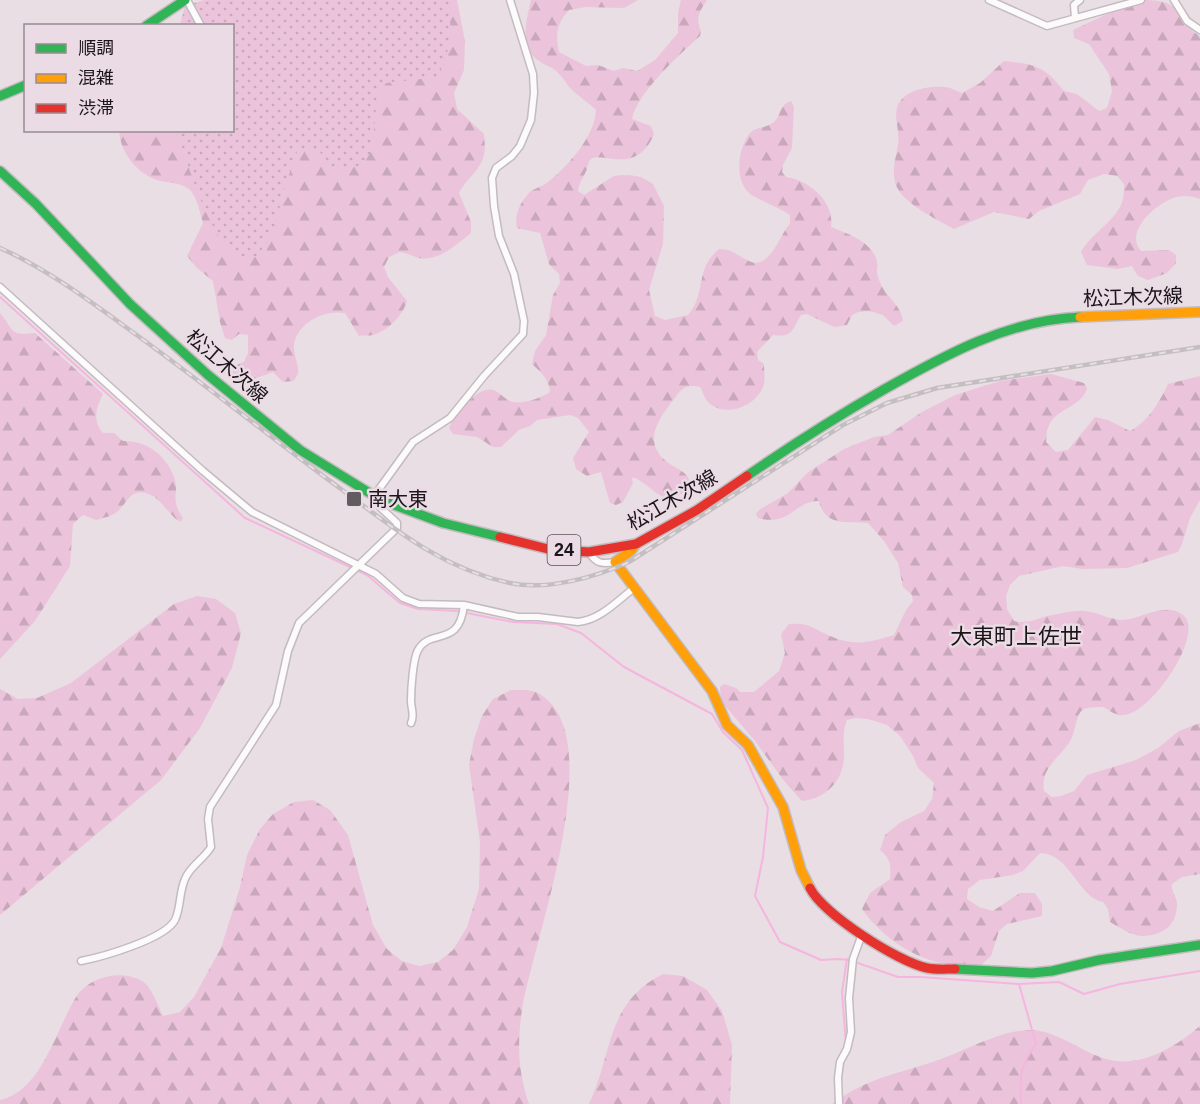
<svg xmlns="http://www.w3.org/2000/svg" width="1200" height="1104" viewBox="0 0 1200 1104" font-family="Arial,'Noto Sans JP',sans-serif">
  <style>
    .forest { fill: url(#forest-firs) }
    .park { fill: url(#park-dots) }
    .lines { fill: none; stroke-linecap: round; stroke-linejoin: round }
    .stream { stroke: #f6b5df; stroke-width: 2 }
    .street-casing { stroke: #c2bbbf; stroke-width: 9 }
    .fast-casing { stroke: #c2bbbf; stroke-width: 12 }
    .slow-casing { stroke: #c2bbbf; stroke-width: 12 }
    .jam-casing { stroke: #c2bbbf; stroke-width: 12 }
    .street { stroke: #fcfafb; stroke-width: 6 }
    .fast { stroke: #30b455; stroke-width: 9 }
    .slow { stroke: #ff9f0a; stroke-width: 9 }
    .jam { stroke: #e5322d; stroke-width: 9 }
    .rail-casing { stroke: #c3bfc1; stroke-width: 4.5 }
    .rail { stroke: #ebdbe4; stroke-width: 2; stroke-dasharray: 7; stroke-linecap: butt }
    .poi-dot { fill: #625b5f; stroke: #ebdbe4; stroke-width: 2 }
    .labels { text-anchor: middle; stroke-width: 5; stroke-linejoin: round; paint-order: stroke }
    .shield { fill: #ebdbe4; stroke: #595055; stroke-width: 1.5 }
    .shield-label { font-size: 18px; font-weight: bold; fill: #1a1518 }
    .street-label { font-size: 20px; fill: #1a1518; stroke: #ebdbe4 }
    .poi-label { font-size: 20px; fill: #1a1518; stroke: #ebdbe4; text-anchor: start }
    .quarter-label { font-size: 22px; fill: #1a1518; stroke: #ebdbe4 }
  </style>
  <defs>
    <pattern id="forest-firs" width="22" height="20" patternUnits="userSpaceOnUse" patternTransform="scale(1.5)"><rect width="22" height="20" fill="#ebc4dc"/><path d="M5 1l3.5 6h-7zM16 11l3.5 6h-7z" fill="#c9a8bc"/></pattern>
    <pattern id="park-dots" width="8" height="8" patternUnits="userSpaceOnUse" patternTransform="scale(1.5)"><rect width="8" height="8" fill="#ebc4dc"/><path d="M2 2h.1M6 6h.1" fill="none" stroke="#c9a8bc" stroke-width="1.8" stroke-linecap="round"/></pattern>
  </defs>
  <rect width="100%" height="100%" fill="#e8dee3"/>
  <path class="forest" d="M434,0H457L465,41L464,70L454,93L457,109L484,134C484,140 486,148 484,154C482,169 466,179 459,193L471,222V233C457,244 438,262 419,258C412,256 407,253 400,252L389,257L384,267L388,277L407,301C403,315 388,331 373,335C369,336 363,335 359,336L345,313C326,310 302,320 295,340C291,351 299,363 298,373C297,376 295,379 293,381L283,382L273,372L248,381L235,380L232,373L237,365L244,362L248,353V335L239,334L232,340L225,338L220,322L213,281L197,268L187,256L203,223C200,213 197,196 189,189C179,182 167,183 157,180C136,173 120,151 119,131H192L280,156L360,122Z
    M531,0H638L624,8L586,7L569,10C557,23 555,34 559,52L586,66L598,65L614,71L623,68L637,71L655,60L678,33V13L681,0H707C702,8 696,15 699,25C701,35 702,26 700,36C680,54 637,93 632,119L651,126L654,134C636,178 599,149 590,160C589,161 587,168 587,169C584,177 579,182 578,191L584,195L614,176L629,175L641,177L653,184L664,206L663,244L649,290L655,316L665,320L688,315C691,311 694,307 696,302C704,281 699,266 719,249C732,249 738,256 749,261C769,271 780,235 790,223V215C780,208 756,199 749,193C734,179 738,148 750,133C756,127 764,128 771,124C782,118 778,105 791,101L794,107L792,148L783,165L782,172L786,177C809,180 835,202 831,227C846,233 870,241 876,258C878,263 877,267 877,272C877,278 883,288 886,293C893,301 902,310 903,321L894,326L883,315L869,311L858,312L852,315L847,325L834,327L807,314L801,315C792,329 794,338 773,335L757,352L758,360L764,364C764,370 765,378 764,384C758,405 728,418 710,404C705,400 703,392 700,387C686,384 682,388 674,399C655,423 641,446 673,466C683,472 689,474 691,486C663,513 658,488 633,477L632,480L633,483L623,502L616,505L610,503L601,472L587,476L576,469L573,458L589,432L578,418L570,415L537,420L530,426L519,430L501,447H493L477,437L453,434L449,428C453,416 478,385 493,390C500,392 506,401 513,402C524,404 541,398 550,392C549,379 541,372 532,364L535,351L546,335L553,295L560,283L559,274L549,264L540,233L517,228C514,216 520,203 528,194C533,188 542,187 548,182C568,166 595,136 596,110C589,103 581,98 574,92C567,86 563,76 555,70C549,66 542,64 535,58C519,45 527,18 531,0Z
    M1142,0C1189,0 1170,18 1200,36V199C1192,196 1185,195 1177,197C1158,201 1123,232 1141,251L1169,250L1176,255V263L1167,273L1148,280L1138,276L1132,266L1118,269L1087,265L1081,252C1091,233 1118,220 1123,199C1124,194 1124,189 1124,184L1117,176L1104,174L1088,180L1080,194L1039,211L1029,219L994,212L954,229C938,220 902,203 896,185C891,170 896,159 898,144C900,131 894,118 897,108C902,90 928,86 944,87C950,87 956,91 962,93L980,83L1004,61C1035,64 1044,66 1064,91L1077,94L1099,111L1107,108L1112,91L1109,74L1089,44L1074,38L1073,30L1120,8Z
    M0,313C15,331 9,336 35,333L103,394C96,408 92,420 103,433H114L123,441C146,440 166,455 174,477C180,496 169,498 183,518L181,522L176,519C169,513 160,500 153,496C131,485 129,501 118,511C113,516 103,518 96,520L83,515L73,524L70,566L35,621L0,659Z
    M1051,374L1084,383L1087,388C1081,409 1055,407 1048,428C1046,432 1047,438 1046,442L1056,452L1068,450L1095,417L1108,420L1130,431C1148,422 1160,401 1168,384L1200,376V500L1190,518L1182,544L1178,552L1127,568L1083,569L1063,566L1019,576L1010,585L1006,596L1007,609L1014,621C1031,625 1037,617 1053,615C1063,613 1075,610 1085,611C1097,612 1109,619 1120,620C1140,621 1168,598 1186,618C1200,642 1150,713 1124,715C1116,716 1110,711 1104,707C1098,707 1089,707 1084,709C1075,713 1076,734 1069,743C1058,759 1040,769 1044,791L1052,797L1061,796L1074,791L1087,775L1136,760L1158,748L1179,731L1200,723V874L1182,877L1172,884C1171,893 1178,898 1177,906C1176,927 1161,936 1141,936C1130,935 1119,927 1110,922L1108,909L1103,902C1079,899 1070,853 1040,853L1023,871L1013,875L980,880L968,889L967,899L979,907L993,911L1020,893H1035L1042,904V916L1007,924L999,931L991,956L980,966C969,966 957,966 947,964C913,959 881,936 862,909L870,893L890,879C891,865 891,859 880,850L885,835L901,822L924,811L932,799L934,783L918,768L913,756L900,736L887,725L868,719L855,718L847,720C842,732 844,740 844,752C845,779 828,798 802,801L784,781L755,741L721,701L720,687L724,684L736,688L740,692H754L779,671L785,653L781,634L789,624C811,623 811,628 830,636C855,647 870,642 894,635L906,610L913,601L912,595L903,587L898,563L884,541L868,523C846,521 825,527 819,501C795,500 791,527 758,518L756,514L759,510L788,493L807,473L844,449L874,437L888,435L922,412L955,395L1000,381Z
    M197,596L216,599L235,613L241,633L232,668L200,728L161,780L0,915V689L18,699L37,698L71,683L174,604Z
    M511,690C518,690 531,689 538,693C613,734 532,944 522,1010C517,1044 518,1072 529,1104H0V1100C42,1091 56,1029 76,997C89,977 121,969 142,981C152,987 158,1006 163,1016L180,1012L194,997L221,948L240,887L247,855L260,829L273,814L294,802L313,800L330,810L348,835L373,925L387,949L402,961L419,966L438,962L453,950L467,927L479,889L480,842L469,765L474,739L482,716L493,699Z
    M663,974L683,976L707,990L722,1011L732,1045L730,1104H589C613,1054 605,1003 663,974Z
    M1200,1026V1104H832C869,1076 900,1074 941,1059C970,1049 996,1032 1028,1030C1041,1029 1055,1035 1067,1041C1078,1046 1088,1053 1100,1057C1136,1071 1173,1049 1200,1026Z"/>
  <path class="park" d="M204,0H449L451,41L438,77L386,83L377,97L372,150L363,165L335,170L319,151L298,149L284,190L273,233L257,256C251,256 243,257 238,255C211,244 186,159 177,131L232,130V26L180,25L185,6Z"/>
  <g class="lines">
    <path class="stream" d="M0,297L245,518L367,575L400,603L418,609L457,611L513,622L557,624L581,633L624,667L712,714L723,732L742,750L768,808L763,857L755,896L780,942L821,960L838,959L850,960
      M855,962L898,977H921L1019,984L1059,982L1084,994L1120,984L1200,971
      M1019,984L1036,1044C1019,1068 1020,1075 1021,1104
      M846,1043L842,992L847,959
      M841,1078L844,1060"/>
    <g class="street-casing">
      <path id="street" d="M187,0L201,26
        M989,0L1047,26L1141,0
        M1174,0L1187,21L1200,30
        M1075,18L1074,5L1080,0
        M0,287L203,471L252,512L376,574L403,598L419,604L464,605L518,617H538L578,622C600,620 617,601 633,589
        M374,496L413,442L450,418L484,376L523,334L524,321L514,274L499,236L494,206L492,178L496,168L512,156L520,146L531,120L534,93L533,74L510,0
        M589,552C596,564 602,564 615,562
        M411,723C415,715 411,709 411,701C411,689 413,659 418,650C431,627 459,649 464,605
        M81,961C102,957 165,939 175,920C181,908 179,892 185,879C190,866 204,859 211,847L208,819L210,807L276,705L288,651L299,623L397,528V523L380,507L381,500
        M839,1104L838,1078L840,1062L847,1049L851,1032L849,998L853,959L862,934"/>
    </g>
    <g class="fast-casing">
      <path id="fast" d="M146,26L185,0
        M0,96L26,85
        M0,171L36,204L130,304L208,375L300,450L381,500L443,523L500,537
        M747,476C792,445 836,417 883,390C945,355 1008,320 1080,317
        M955,969L1032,973L1052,971L1099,960L1200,945"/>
    </g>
    <g class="slow-casing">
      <path id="slow" d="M1080,317L1200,312
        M636,544L631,551L615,562L712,691L727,725L748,745L783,807L801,870L810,888"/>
    </g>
    <g class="jam-casing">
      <path id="jam" d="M500,537L552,550L589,552L636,544L697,510L747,476
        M810,888C823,914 898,962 927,968C936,970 946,969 955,969"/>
    </g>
    <use href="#street" class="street"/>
    <use href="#fast" class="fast"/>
    <use href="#slow" class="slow"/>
    <use href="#jam" class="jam"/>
    <g class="rail-casing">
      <path id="rail" d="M0,248C45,268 87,299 127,328C201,381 271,438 345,492C397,531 444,569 510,583C547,591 596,577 629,562L843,425L887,403L937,388L1200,347"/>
    </g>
    <use href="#rail" class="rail"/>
  </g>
  <rect class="poi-dot" x="346" y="491" width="16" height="16" rx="3"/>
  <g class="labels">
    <rect class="shield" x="547.5" y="535" width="33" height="30" rx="4.5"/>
    <g class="shield-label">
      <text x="564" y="556">24</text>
    </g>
    <g class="street-label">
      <text transform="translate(1133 297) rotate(-2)" y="7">松江木次線</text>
      <text transform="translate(227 366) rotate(41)" y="7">松江木次線</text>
      <text transform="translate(672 500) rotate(-30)" y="7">松江木次線</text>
    </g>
    <g class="poi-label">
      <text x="368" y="506">南大東</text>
    </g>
    <g class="quarter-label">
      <text x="1016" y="644">大東町上佐世</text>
    </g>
  </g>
  <rect x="24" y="24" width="210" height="108" fill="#ebdbe4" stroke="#978c92" stroke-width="1.5"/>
  <rect x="36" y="44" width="30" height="9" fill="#30b455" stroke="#978c92" stroke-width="1.5"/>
  <text x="78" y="54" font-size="18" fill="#1a1518">順調</text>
  <rect x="36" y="74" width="30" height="9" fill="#ff9f0a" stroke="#978c92" stroke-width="1.5"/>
  <text x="78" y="84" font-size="18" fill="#1a1518">混雑</text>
  <rect x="36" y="104" width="30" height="9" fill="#e5322d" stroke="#978c92" stroke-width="1.5"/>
  <text x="78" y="114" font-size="18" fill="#1a1518">渋滞</text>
</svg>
